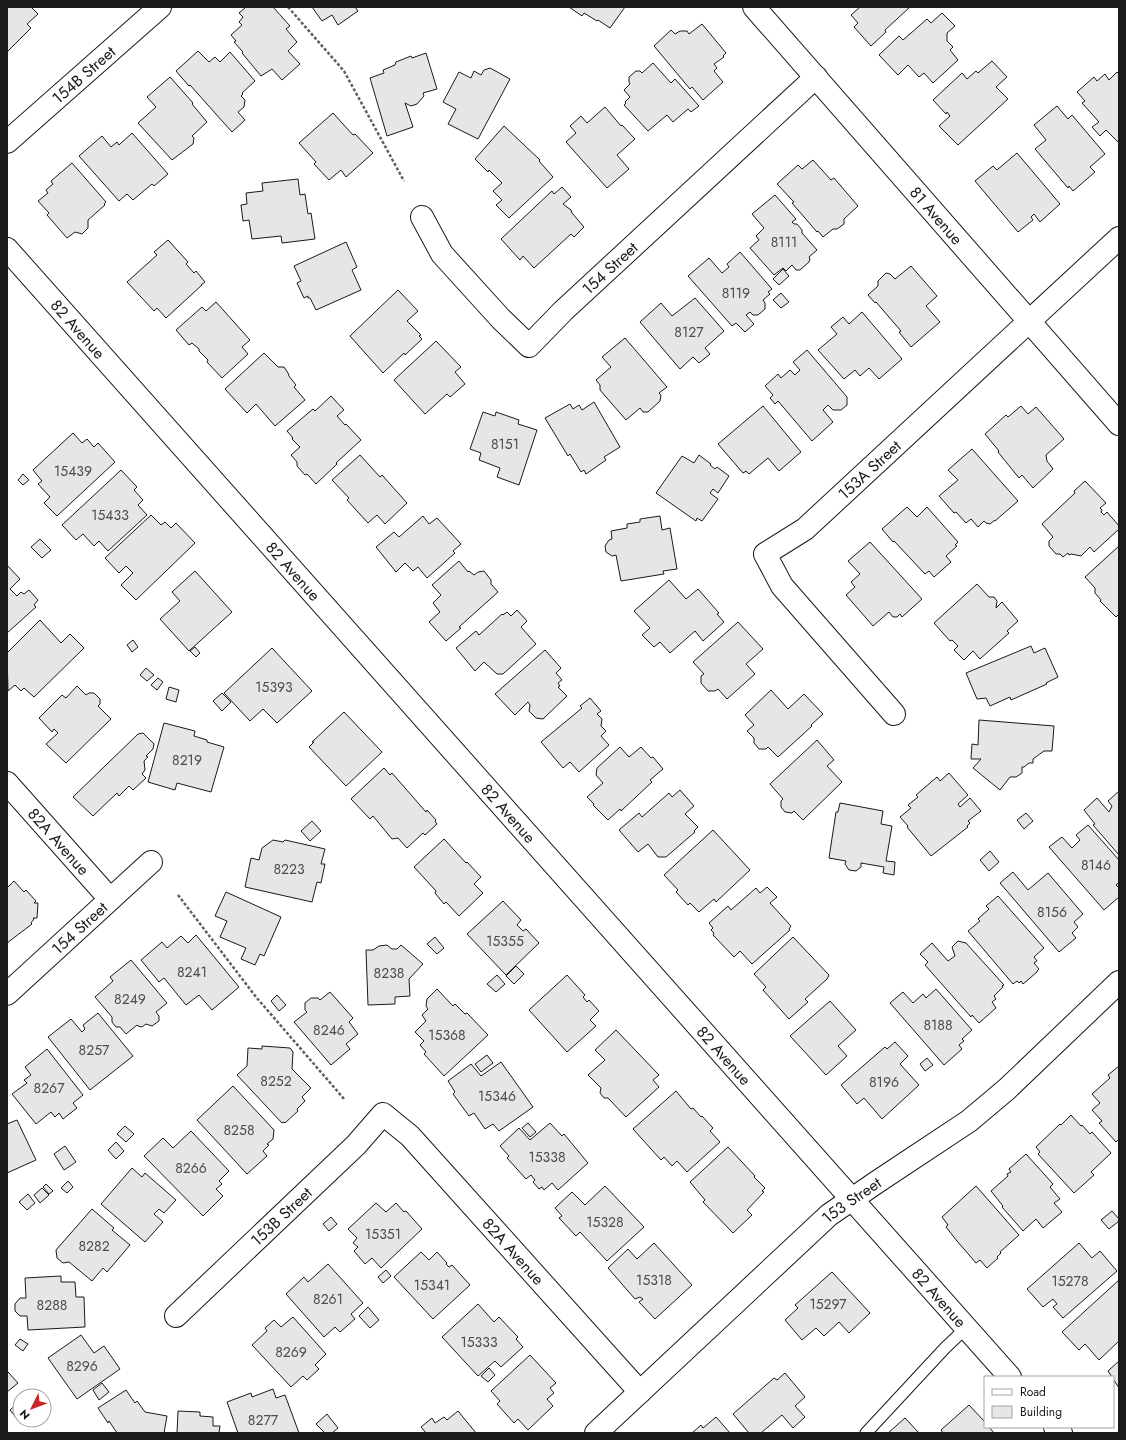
<svg xmlns="http://www.w3.org/2000/svg" width="1126" height="1440" viewBox="0 0 1126 1440" font-family="Jost,sans-serif">
  <style>
    .building { fill: #e6e6e6; stroke: #1a1a1a }
    .lines { fill: none; stroke-linecap: round; stroke-linejoin: round }
    .lane-casing { stroke: #1a1a1a; stroke-width: 13 }
    .street-casing { stroke: #1a1a1a; stroke-width: 24 }
    .secondary-casing { stroke: #1a1a1a; stroke-width: 24 }
    .path { stroke: #5f5f5f; stroke-width: 2.5; stroke-dasharray: 3 2; stroke-linecap: butt }
    .lane { stroke: #fff; stroke-width: 11 }
    .street { stroke: #fff; stroke-width: 22 }
    .secondary { stroke: #fff; stroke-width: 22 }
    .fence { stroke: #1a1a1a; stroke-width: 1; stroke-dasharray: 5 2; stroke-linecap: butt }
    .labels { text-anchor: middle; stroke-width: 3; stroke-linejoin: round; paint-order: stroke }
    .number-label { font-size: 14px; fill: #4d4d4d }
    .street-label { font-size: 16px; fill: #1a1a1a; stroke: #fff }
  </style>
  <rect width="100%" height="100%" fill="#fff"/>
  <path class="building" d="M7,7H31L38,14L27,24L31,28L7,52Z
    M246,7H273L290,26L286,29L297,42L288,51L300,64L282,80L272,69L261,76L242,53L243,52L234,42L236,41L231,35L242,25L239,22L243,17L239,13Z
    M312,7H355L358,11L338,25L332,15L322,21Z
    M569,7H625L610,28L598,20L597,21L584,13L582,16Z
    M860,7H910L885,30L886,32L871,46L854,27L858,23L851,15Z
    M942,13L955,26L947,33V41L953,47L950,50L958,60L933,83L924,73L919,77L908,65L898,75L879,55L899,36L903,40L927,19L931,23Z
    M702,24L726,53L723,56L724,57L714,64L717,68L714,71L723,82L703,100L692,87L690,89L654,46L671,30L675,34L680,31H687L689,34Z
    M198,51L209,62L215,57L220,62L230,52L255,81L242,93L243,94L241,96L245,100L244,107L238,112L245,120L232,132L190,85L189,86L176,71Z
    M426,53L437,89L423,93L424,96L417,104L411,106L405,103L413,127L387,136L370,78L384,73L383,70L395,65L396,62L411,56L412,58Z
    M992,61L1007,77L996,87L1008,99L958,145L939,126L950,116L947,112L946,114L933,100L962,73L967,79L976,71L978,73Z
    M653,63L671,83L675,79L699,106L691,112L688,109L673,122L667,115L648,131L624,105L626,103L625,102L630,97L624,90L630,84L629,82V77L636,71H640L642,73Z
    M490,68L510,79L478,139L448,124L456,109L443,102L459,72L471,78L474,71L481,75L484,70Z
    M1117,72L1119,74V143L1106,130L1100,136L1092,127L1099,122L1082,103L1085,101L1077,92L1094,77L1097,81L1105,74L1109,80Z
    M170,77L193,103L192,104L207,122L192,136L194,138L193,144L172,160L138,123L156,107L147,97Z
    M1057,106L1068,119L1072,115L1105,154L1090,167L1095,172L1073,191L1069,186L1068,188L1035,149L1046,140L1034,125Z
    M605,107L621,126L622,125L635,139L617,155L629,169L607,188L566,142L576,133L570,126L581,116L587,123Z
    M333,113L353,135L355,134L373,153L346,177L341,170L329,180L314,164L316,162L299,143Z
    M504,126L540,160L539,161L553,177L509,218L496,205L502,200L493,191L502,183L489,170L488,172L475,159Z
    M132,133L168,174L154,186L152,184L133,200L127,194L119,201L79,156L102,136L111,147L117,142L119,145Z
    M1017,153L1060,204L1040,222L1034,214L1031,217L1033,220L1018,232L975,181L993,166L997,170Z
    M813,160L831,180L834,178L858,206L844,219V224L837,229H833L823,237L818,231L817,232L792,203L794,202L777,184L798,165L802,169Z
    M72,163L106,202L104,204L105,205L88,220V228L82,234L75,232L67,238L47,215L49,213L38,201L48,193L46,190L53,184L51,181Z
    M298,179L300,195L305,194L308,214L311,213L315,239L282,243L281,236L252,239L249,220L243,221L241,205L247,204L246,193L263,191L262,183Z
    M562,187L571,197L563,204L571,210L572,213L584,227L574,237L571,234L534,268L523,256L520,260L501,239L552,191L554,194Z
    M775,195L796,219L792,222L794,224H797L802,230V233L817,250L809,257L810,259L809,262L800,270H796L792,265L786,271L783,268L774,275L750,248L759,240L756,236L764,228L752,214Z
    M168,240L188,262L186,264L194,273L196,271L205,282L201,285H202L166,318L157,308L154,311L127,282L157,255L154,252Z
    M346,242L357,267L352,270L361,290L316,310L310,298H308V296L304,298L297,283L301,281L294,266Z
    M740,252L772,289L768,292L770,294L763,300L765,303V309L758,315H753L750,312L746,315L754,324L745,332L736,323L732,326L688,276L709,258L722,273L729,267L727,264Z
    M911,266L937,296L926,306L940,322L911,347L899,332L901,331L876,302L875,303L868,295L878,286V281L886,273L890,274L895,279Z
    M783,269L789,276L779,285L773,279Z
    M398,290L418,311L407,321L421,335L419,336L422,339L405,355L404,353L383,373L350,336Z
    M781,293L789,302L781,308L773,300Z
    M695,298L724,331L705,348L710,354L699,363L693,357L680,369L640,322L661,303L672,316Z
    M216,302L250,340L242,347L248,354L222,378L207,362L208,360L199,351V349L192,343L189,345L176,330L202,307L206,311Z
    M862,312L902,359L879,379L869,368L860,376L855,370L844,379L818,350L837,334L831,327L843,317L849,324Z
    M625,338L667,387L659,393L661,395L660,401L648,412H643L640,408L626,420L600,390V385L596,380L611,367L602,357Z
    M436,341L461,367L455,372L465,384L450,397L447,394L425,414L394,380Z
    M807,350L847,397V405L841,410H833L828,405L823,410L833,422L812,441L778,401L775,404L770,398L773,395L765,386L778,374L781,378L790,370L795,375L800,370L793,362Z
    M264,353L278,367H284L288,373L289,376L296,385L294,387L305,400L275,426L256,404L247,413L225,389Z
    M331,396L344,410L337,416L345,425L346,424L361,440L336,463L337,464L316,484L307,474L305,475L297,466V462L291,455L300,447L292,439L293,438L287,431L313,409L315,411Z
    M594,402L620,447L604,457L606,460L586,474L584,470L581,472L570,454L568,456L545,418L570,404L573,409L579,405L582,410Z
    M763,406L801,452L779,471L768,458L749,474L746,471L743,473L718,444Z
    M1021,406L1028,414L1036,407L1064,439L1046,455L1047,461L1053,469L1033,488L1022,475L1019,478L998,452L999,451L985,434L1006,415L1008,417Z
    M483,412L495,416L496,412L519,420L518,424L537,430L519,485L497,477L500,468L479,460L481,453L470,449Z
    M73,433L82,443L87,439L94,447L98,443L115,462L57,516L44,503L50,497L38,484L42,481L33,470Z
    M972,449L1018,501L995,521V520L990,524L986,523L984,521L978,527L971,519L966,523L956,512L954,513L939,496L958,480L948,470Z
    M360,455L380,477L382,475L407,503L385,524L377,515L368,523L347,500L349,498L332,480Z
    M699,455L711,464L710,465L715,469L717,467L729,476L718,493L713,489L710,493L718,499L702,521L697,518L696,521L656,493L682,456L694,463Z
    M121,470L137,487L134,490L143,500L138,505L147,515L108,551L99,541L94,546L83,534L76,540L62,525Z
    M23,474L29,480L23,485L18,480Z
    M1085,481L1106,503L1100,508L1102,510L1101,512L1104,515L1107,512L1119,526V529L1094,552L1090,547L1081,556L1071,554L1069,555L1068,553L1063,557L1060,554H1056L1049,546V541L1053,537L1042,524L1075,493L1074,491Z
    M907,507L917,517L927,507L958,542L955,545L957,546L946,556L951,562L934,577L929,571L925,574L894,541L893,542L882,529Z
    M151,515L161,525L165,522L171,528L176,523L195,543L136,600L121,585L133,573L126,566L119,573L105,558Z
    M423,516L429,524L437,518L461,544L453,551L455,553L427,578L418,567L413,571L405,563L396,572L376,547L394,532L399,537Z
    M660,516L662,530L670,528L677,569L663,571L664,574L621,581L616,555L612,556L606,552L605,546L609,540L612,539L611,531L627,528V524L640,522V519Z
    M40,539L51,550L42,558L31,547Z
    M870,542L922,599L902,617L900,614L897,617H893L889,612L873,626L846,595L855,587L851,582L860,574L848,561Z
    M1119,546V614L1116,617L1100,601L1101,600L1095,593V588L1085,577Z
    M459,561L468,572L469,571L474,575L478,572L484,571L491,580V584L498,592L459,627L461,628L446,641L429,622L440,612L433,603L441,595L432,585Z
    M7,565L20,579L10,589L17,596L21,592L24,594L29,590L38,600L34,605L36,607L7,633Z
    M195,571L232,612L189,651L160,619L180,601L172,592Z
    M669,580L686,599L698,589L719,613L717,614L724,622L703,641L695,631L670,653L660,642L654,647L642,635L650,628L634,611Z
    M977,584L989,597H994L997,601L996,608L1002,602L1018,621L1007,631L1009,633L980,659L973,651L964,660L954,650L958,646L952,640L950,641L934,623Z
    M517,610L527,621L521,627L536,644L503,674H497L484,662L475,671L456,648L476,631L479,635L502,614L503,615L507,612L511,616Z
    M40,620L61,643L70,634L84,648L34,697L24,688L21,691L15,685L8,691L7,653Z
    M738,622L763,649L746,664L755,674L727,699L718,689L715,691H708L701,683V676L704,674L693,662Z
    M133,640L138,647L132,652L127,645Z
    M1031,646L1034,653L1045,648L1058,677L1046,683L1047,684L1011,700L1010,697L990,706L986,698L977,699L966,673Z
    M195,647L200,653L196,657L190,651Z
    M272,648L312,691L277,723L263,709L250,721L224,693Z
    M545,650L561,668L556,673L562,680L558,683L560,686L558,687L567,696L543,719L536,718L529,711L530,705L528,702L515,715L495,694Z
    M146,668L154,675L147,681L140,675Z
    M158,678L163,682L157,690L151,685Z
    M77,686L86,695L89,693H94L100,699V704L98,706L111,719L66,763L46,744L58,733L54,729L52,732L39,718L62,695L66,698Z
    M169,687L179,690L176,702L166,699Z
    M771,690L788,709L804,694L823,714L811,725L812,726L778,757L768,747L766,749H759L754,743V738L747,731L754,725L745,715Z
    M222,693L231,702L222,711L213,701Z
    M590,698L601,711L597,714L602,719L601,726L606,731L601,736L609,745L579,772L570,762L563,768L541,742L582,708L580,706Z
    M344,712L382,752L346,786L309,747L314,742H312Z
    M979,720L1054,726L1052,751H1044L1033,759V763H1029L1024,767H1022V773L1016,777H1010L1000,790L973,768L981,759H971L972,744L978,745Z
    M164,723L195,731L194,736L207,740V742L224,747L211,792L177,783L175,790L148,782Z
    M143,733L154,744L153,749L146,756L148,757L144,761L145,770L142,774L146,778L133,790L129,786L119,796L117,793L93,816L73,797L138,734Z
    M817,740L834,760L827,766L842,782L803,820L794,811L792,813L785,812L781,807V801L783,799L770,784Z
    M620,747L629,757L641,747L651,758L653,757L663,769L650,780L652,782L621,811L620,809L608,820L593,805L594,804L587,797L603,783L596,775L597,768Z
    M384,768L390,775L392,773L426,812L427,810L436,820L435,821L437,824L425,835L423,833L407,848L398,838L392,839L373,816L370,819L351,799Z
    M949,773L968,795L958,804L960,807L970,798L981,811L968,821L970,823L967,826L968,827L931,856L907,827L908,826L900,817L911,808L908,805L918,797L916,795L937,777L940,781Z
    M680,790L694,806L685,814L698,827L694,831L695,832L666,857H658L648,844L638,852L619,830L639,813L642,817L669,793L672,797Z
    M1119,791V855L1093,825L1095,824L1084,810L1097,798L1109,812L1112,806L1108,801Z
    M840,803L883,811L881,824L892,826L886,861L895,862L894,875L883,873L884,867L861,863V867L856,871L849,870L845,864L846,861L829,858L836,812H838Z
    M1026,813L1033,821L1024,829L1017,820Z
    M312,821L321,831L310,841L301,831Z
    M1088,825L1119,860V882L1116,885L1119,888V897L1104,910L1049,847L1062,837L1072,848L1080,840L1076,835Z
    M713,830L750,870L716,902L714,899L699,912L690,903L688,905L676,892L678,890L664,875Z
    M444,839L466,863L467,862L481,877L474,884L483,893L459,916L446,902L444,904L435,893L436,891L414,867Z
    M273,840L283,842L285,840L325,849L321,864H325L321,883L317,882L312,902L245,887L251,858L259,860L262,848Z
    M990,851L999,862L989,871L980,860Z
    M1013,872L1028,890L1048,873L1083,914L1074,922L1078,927L1072,933L1076,938L1059,952L1000,883Z
    M14,881L24,892L26,890L36,901L34,903H38L37,918H33L34,919L31,923L32,924L7,943V888Z
    M767,887L777,897L770,903L791,926L789,929L790,930L752,964L740,951L734,957L713,935L714,933L711,930L713,928L709,923L728,906L731,910L756,888L760,893Z
    M226,892L281,917L264,956L260,954L255,965L241,959L246,948L220,937L227,921L215,916Z
    M998,896L1044,948L1034,957L1037,961L1034,963L1039,969L1037,971V972L1023,984L1021,981L1019,983L1017,981L1013,984L968,931L980,921L978,919L989,909L986,906Z
    M503,901L521,920L517,925L523,931L526,929L539,943L506,975L467,934Z
    M196,935L239,987L212,1010L199,995L186,1005L164,978L159,982L141,960L162,942L167,948L181,936L188,943Z
    M435,937L444,948L437,954L427,944Z
    M793,937L829,975L827,979L805,999L808,1002L789,1019L763,990L766,987L754,974Z
    M958,941L966,943L1004,985L1002,986L1003,987L994,996L996,999L992,1002L996,1008L979,1023L972,1015L971,1017L925,965L928,962L920,954L932,943L948,961L955,956L952,947Z
    M387,945L392,949H397L401,945L423,964L409,979L410,996L395,997V1004L368,1005L366,950H373L379,946Z
    M131,960L167,1003L156,1012L159,1016V1021L152,1026L146,1024L142,1027L138,1026L137,1025L126,1034L120,1027H116L112,1022V1017L95,997L113,981L110,977Z
    M516,966L524,974L514,984L506,976Z
    M497,975L505,984L496,992L487,984Z
    M567,975L585,995L583,997L587,1002L589,1000L599,1011L590,1020L596,1026L567,1052L529,1010Z
    M437,989L453,1006L455,1004L465,1014L467,1013L488,1035L444,1076L424,1054L426,1052L420,1045L424,1041L415,1032L426,1021L422,1015L428,1009L426,1006L427,999Z
    M936,989L972,1030L962,1039L964,1041L959,1045L962,1049L944,1065L890,1003L903,992L913,1003L923,994L926,998Z
    M330,992L353,1018L349,1022L358,1034L346,1044L350,1049L331,1065L294,1022L307,1012L305,1010V1003L311,998H318L320,1000Z
    M277,995L286,1005L279,1011L271,1001Z
    M830,1001L856,1030L838,1046L847,1056L826,1075L790,1036Z
    M98,1013L133,1056L90,1090L48,1037L71,1019L82,1032L85,1029L83,1025Z
    M616,1030L659,1075L653,1080L659,1087L626,1117L608,1098H604L600,1093L601,1088L588,1075L605,1060L595,1050Z
    M895,1042L908,1056L900,1064L919,1085L882,1119L864,1098L857,1104L841,1085L885,1047L887,1049Z
    M262,1046L290,1048L293,1052L292,1069L311,1088L302,1097L305,1101L297,1109L298,1111L285,1123L284,1122L282,1123L237,1075L247,1066L248,1048L262,1049Z
    M47,1049L83,1095L73,1103L77,1108L63,1119L59,1113L55,1117L51,1112L36,1124L12,1094L27,1083L24,1080L31,1075L25,1067Z
    M487,1055L493,1063L481,1072L475,1064Z
    M927,1058L933,1065L925,1071L920,1064Z
    M501,1062L533,1107L499,1131L493,1124L485,1129L474,1113L469,1116L453,1094L455,1092L448,1081L471,1064L481,1076Z
    M1119,1066V1139L1116,1142L1099,1123L1102,1121L1092,1110L1100,1103L1092,1094L1110,1078L1108,1075Z
    M233,1086L274,1130L273,1139L267,1144L269,1145L263,1151L267,1156L247,1174L197,1120Z
    M676,1091L691,1109L693,1108L701,1117L702,1116L713,1128L710,1131L720,1142L687,1172L677,1161L672,1166L664,1157L661,1160L633,1129Z
    M1071,1115L1081,1126L1082,1125L1090,1134L1092,1132L1111,1153L1091,1172L1094,1175L1074,1193L1038,1154L1040,1152L1036,1147L1060,1124L1061,1125Z
    M17,1120L36,1160L7,1173V1124Z
    M528,1123L536,1132L530,1137L522,1128Z
    M550,1123L562,1136L564,1134L588,1163L558,1190L552,1183L544,1190L542,1187L539,1189L533,1182L535,1180L531,1175L526,1179L507,1158L509,1156L500,1146L519,1128L530,1140Z
    M125,1126L134,1134L126,1142L117,1134Z
    M191,1131L229,1171L219,1181L222,1184L216,1189L223,1196L203,1216L144,1156L163,1138L173,1148Z
    M116,1142L124,1151L116,1159L108,1150Z
    M65,1146L76,1162L64,1170L54,1154Z
    M728,1147L755,1176L754,1177L765,1188L762,1191L764,1192L747,1210L752,1215L733,1233L703,1202L705,1200L690,1182Z
    M1026,1154L1053,1184L1050,1187L1060,1199L1054,1203L1062,1212L1043,1228L1036,1219L1023,1231L1002,1207L1003,1206L991,1191L1008,1176L1007,1174L1011,1172L1009,1169Z
    M132,1168L142,1177L145,1173L176,1200L164,1213L159,1209L154,1214L163,1222L145,1242L101,1204Z
    M68,1181L73,1187L67,1193L61,1188Z
    M46,1184L53,1191L49,1194L43,1187Z
    M605,1186L644,1227L607,1261L580,1232L576,1236L559,1218L562,1216L555,1208L572,1192L585,1205Z
    M976,1186L1019,1235L1000,1252L1001,1253L997,1257L998,1258L987,1268L980,1260L976,1263L957,1241L946,1227L948,1225L942,1217Z
    M42,1188L49,1195L40,1203L34,1195Z
    M28,1194L35,1203L27,1210L19,1202Z
    M376,1203L386,1212L396,1203L404,1212L406,1211L422,1229L381,1268L372,1258L365,1264L354,1251L358,1247L353,1243L357,1238L348,1229Z
    M92,1209L114,1228L112,1230L130,1245L107,1272L103,1268L92,1281L69,1262L63,1263L57,1258L56,1250Z
    M1112,1211L1119,1219V1221L1109,1229L1101,1220Z
    M331,1217L337,1224L329,1231L323,1224Z
    M654,1243L692,1285L655,1319L639,1302L643,1299L640,1297L635,1299L608,1268L628,1249L637,1259Z
    M1079,1243L1092,1258L1100,1251L1117,1271L1063,1318L1053,1307L1057,1304L1053,1299L1043,1307L1027,1289Z
    M421,1252L429,1260L437,1252L447,1263L446,1264L449,1267L452,1265L470,1285L433,1319L394,1277Z
    M328,1264L363,1303L351,1314L355,1319L340,1332L335,1327L324,1337L286,1294L304,1277L308,1282Z
    M386,1270L391,1276L383,1283L378,1277Z
    M832,1272L870,1313L849,1333L839,1322L824,1336L816,1328L802,1340L785,1320L798,1308L795,1305Z
    M61,1276V1282H75L76,1297H84L85,1327L28,1330L27,1316H20L15,1311V1304L20,1298H26L25,1278Z
    M1119,1280V1341L1099,1360L1085,1344L1079,1350L1062,1332Z
    M478,1304L494,1322L499,1317L518,1337L516,1339L523,1347L501,1367L495,1361L478,1376L442,1337Z
    M368,1307L379,1320L370,1328L359,1316Z
    M293,1317L326,1354L315,1365L319,1369L307,1380L303,1376L291,1387L252,1345L267,1331L265,1328L274,1320L281,1327Z
    M81,1335L94,1353L104,1346L120,1369L77,1399L48,1358Z
    M20,1339L28,1344L23,1351L15,1345Z
    M530,1355L556,1383L550,1388L554,1393L547,1399L553,1406L528,1430L518,1419L514,1423L497,1404L500,1401L491,1391Z
    M1119,1361V1388L1108,1371Z
    M489,1368L495,1375L488,1382L481,1376Z
    M8,1372L18,1383L7,1392V1374Z
    M785,1373L805,1397L795,1406L805,1417L793,1428L782,1415L761,1433H749L733,1414L774,1378L777,1380Z
    M102,1383L109,1392L99,1400L93,1390Z
    M273,1389L276,1398L285,1395L299,1433H238L227,1402L251,1393L252,1397Z
    M126,1390L135,1403L137,1401L145,1412L167,1416L164,1433H117L109,1421L108,1423L98,1408Z
    M20,1401V1418L18,1420L10,1410Z
    M969,1405L985,1422V1427H989L994,1433H943L941,1430Z
    M178,1411L200,1412V1416L213,1417V1426H220L219,1433H177Z
    M458,1411L476,1433H426L421,1427L432,1418L435,1423L444,1417L447,1420Z
    M327,1414L338,1428L332,1433H325L316,1424Z
    M716,1417L730,1433H692L701,1425L703,1428Z
    M905,1418L919,1433H888Z"/>
  <g class="lines">
    <g class="lane-casing">
      <path id="lane" d="M866,1433L945,1348L966,1328"/>
    </g>
    <g class="street-casing">
      <g id="street">
        <path id="s1" d="M754,7L1119,424"/>
        <path id="s2" d="M7,142L160,7"/>
        <path id="s3" d="M422,217L442,254L501,319L529,346L563,311L816,77"/>
        <path id="s4" d="M894,714L782,586L765,554L805,529L1119,238"/>
        <path id="s5" d="M7,783L110,899"/>
        <path id="s6" d="M7,994L151,862"/>
        <path id="s7" d="M176,1316L356,1145L383,1114L410,1136L640,1392"/>
        <path id="s8" d="M596,1433L829,1215L877,1182L969,1121L1007,1089L1119,982"/>
      </g>
    </g>
    <g class="secondary-casing">
      <g id="secondary">
        <path id="s9" d="M7,249L1010,1377"/>
        <path d="M1055,1427L1061,1433"/>
      </g>
    </g>
    <path class="path" d="M288,7L344,71L404,181
      M178,895L256,997L345,1100"/>
    <use href="#lane" class="lane"/>
    <use href="#street" class="street"/>
    <use href="#secondary" class="secondary"/>
    <path class="fence" d="M1118,1202H1119"/>
  </g>
  <g class="labels">
    <g class="number-label">
      <text x="784" y="247">8111</text>
      <text x="736" y="298">8119</text>
      <text x="689" y="337">8127</text>
      <text x="505" y="449">8151</text>
      <text x="73" y="476">15439</text>
      <text x="110" y="520">15433</text>
      <text x="274" y="692">15393</text>
      <text x="187" y="765">8219</text>
      <text x="1096" y="870">8146</text>
      <text x="289" y="874">8223</text>
      <text x="1052" y="917">8156</text>
      <text x="505" y="946">15355</text>
      <text x="192" y="977">8241</text>
      <text x="389" y="978">8238</text>
      <text x="130" y="1004">8249</text>
      <text x="938" y="1030">8188</text>
      <text x="329" y="1035">8246</text>
      <text x="447" y="1040">15368</text>
      <text x="94" y="1055">8257</text>
      <text x="276" y="1086">8252</text>
      <text x="884" y="1087">8196</text>
      <text x="49" y="1093">8267</text>
      <text x="497" y="1101">15346</text>
      <text x="239" y="1135">8258</text>
      <text x="547" y="1162">15338</text>
      <text x="191" y="1173">8266</text>
      <text x="605" y="1227">15328</text>
      <text x="383" y="1239">15351</text>
      <text x="94" y="1251">8282</text>
      <text x="654" y="1285">15318</text>
      <text x="1070" y="1286">15278</text>
      <text x="432" y="1290">15341</text>
      <text x="328" y="1304">8261</text>
      <text x="828" y="1309">15297</text>
      <text x="52" y="1310">8288</text>
      <text x="479" y="1347">15333</text>
      <text x="291" y="1357">8269</text>
      <text x="82" y="1371">8296</text>
      <text x="263" y="1425">8277</text>
    </g>
    <g class="street-label">
      <text dy="6" stroke="none"><textPath href="#s2" startOffset="102">154B Street</textPath></text>
      <text dy="6" stroke="none"><textPath href="#s1" startOffset="277">81 Avenue</textPath></text>
      <text dy="6" stroke="none"><textPath href="#s3" startOffset="281">154 Street</textPath></text>
      <text dy="6" stroke="none"><textPath href="#s9" startOffset="107">82 Avenue</textPath></text>
      <text dy="6" stroke="none"><textPath href="#s4" startOffset="341">153A Street</textPath></text>
      <text dy="6" stroke="none"><textPath href="#s9" startOffset="431">82 Avenue</textPath></text>
      <text dy="6" stroke="none"><textPath href="#s9" startOffset="755">82 Avenue</textPath></text>
      <text dy="6" stroke="none"><textPath href="#s5" startOffset="78">82A Avenue</textPath></text>
      <text dy="6" stroke="none"><textPath href="#s6" startOffset="98">154 Street</textPath></text>
      <text dy="6" stroke="none"><textPath href="#s9" startOffset="1079">82 Avenue</textPath></text>
      <text dy="6" stroke="none"><textPath href="#s8" startOffset="346">153 Street</textPath></text>
      <text dy="6" stroke="none"><textPath href="#s7" startOffset="145">153B Street</textPath></text>
      <text dy="6" stroke="none"><textPath href="#s7" startOffset="479">82A Avenue</textPath></text>
      <text dy="6" stroke="none"><textPath href="#s9" startOffset="1403">82 Avenue</textPath></text>
    </g>
  </g>
  <rect width="1126" height="1440" fill="none" stroke="#1a1a1a" stroke-width="16"/>
  <rect x="984" y="1376" width="130" height="52" fill="#ffffff" stroke="#a3a3a3"/>
  <rect x="992" y="1389" width="20" height="6" fill="#ffffff" stroke="#a3a3a3"/>
  <text x="1020" y="1396" font-size="12" fill="#1a1a1a">Road</text>
  <rect x="992" y="1406" width="20" height="12" fill="#e6e6e6" stroke="#a3a3a3"/>
  <text x="1020" y="1416" font-size="12" fill="#1a1a1a">Building</text>
  <g transform="translate(32 1408) rotate(228)"><circle r="19" fill="#ffffff" stroke="#a3a3a3"/>
  <path d="M0-3L7 15L0 10L-7 15Z" fill="#c62828"/>
  <text y="-6" font-size="11" font-weight="bold" text-anchor="middle" fill="#1a1a1a">N</text>
  </g>
</svg>
